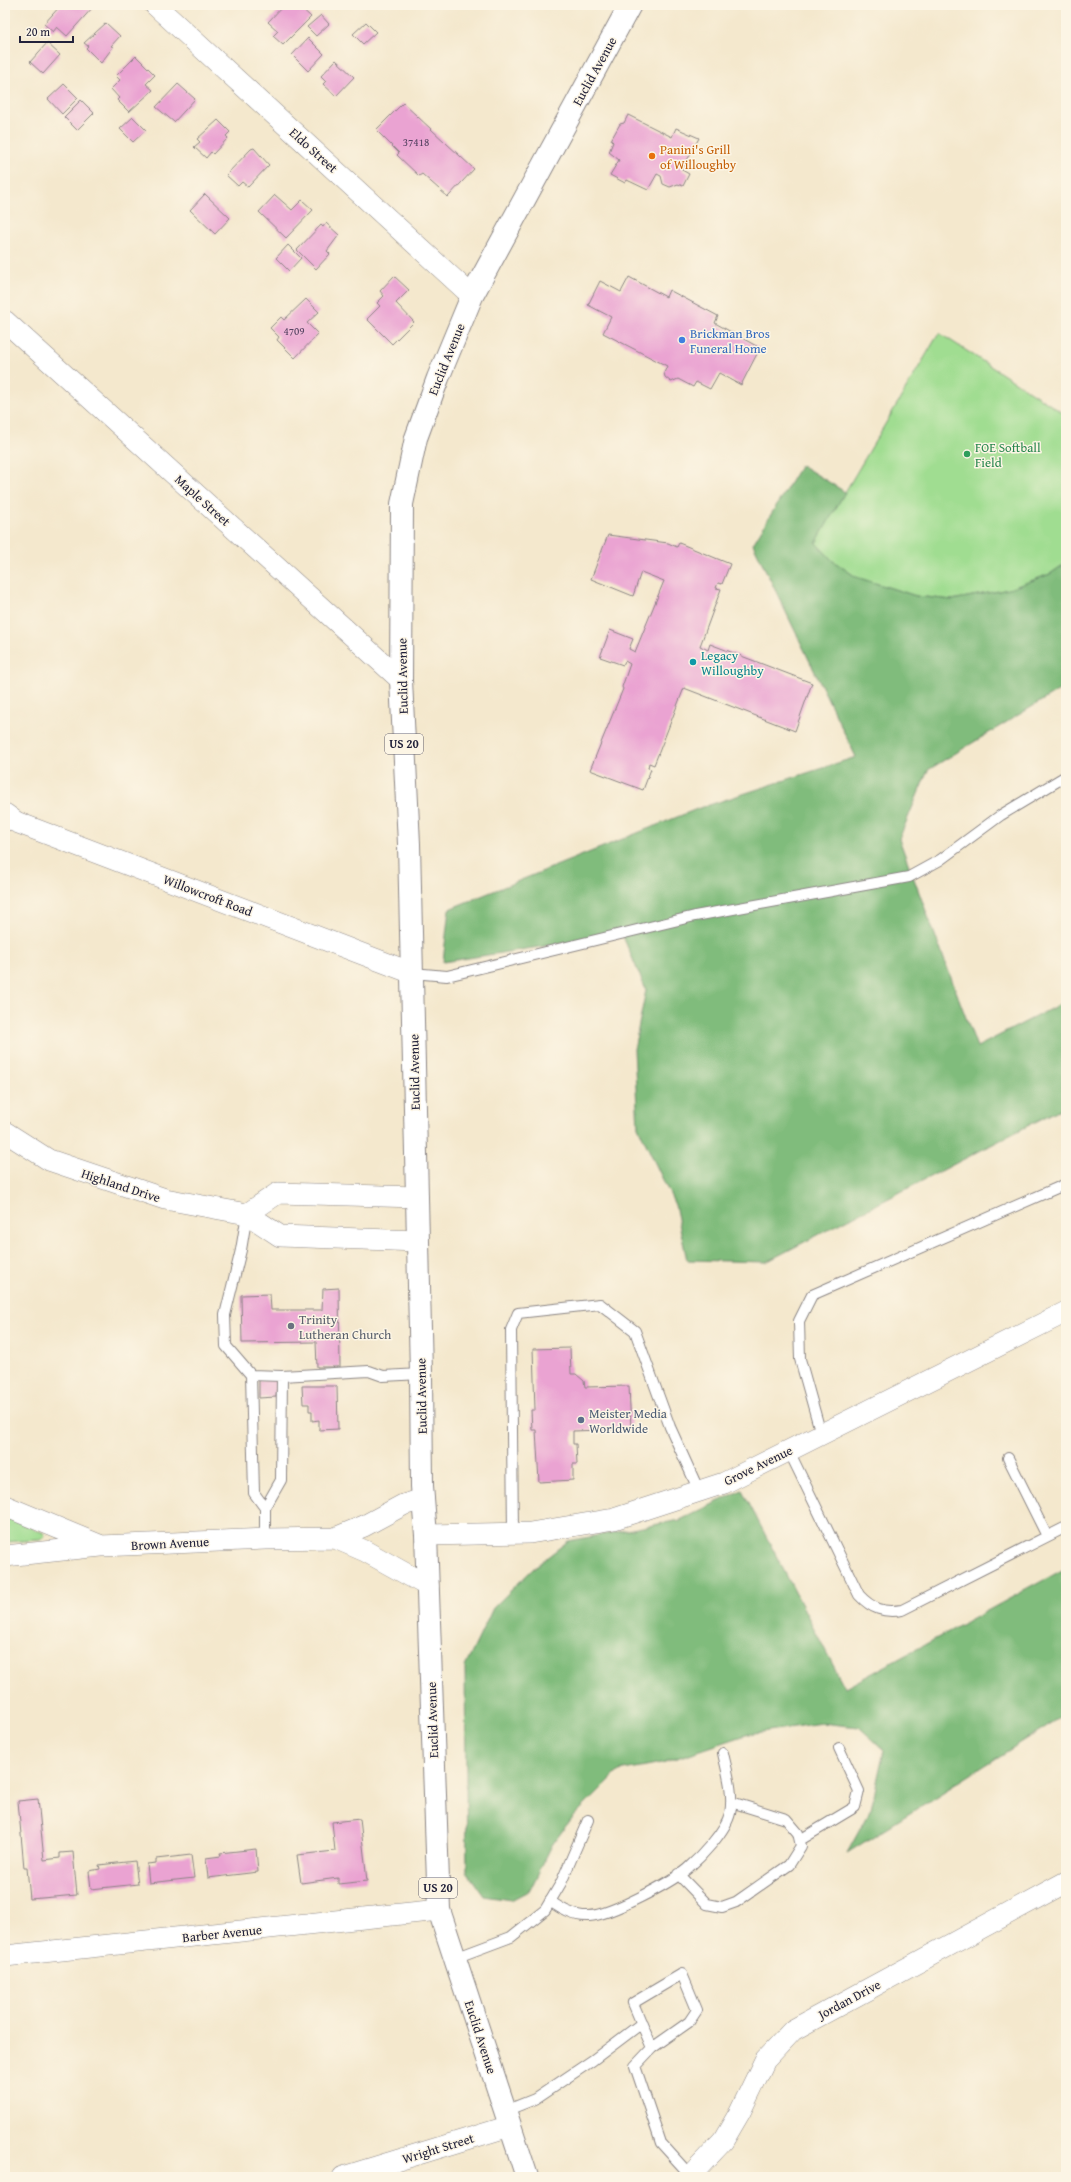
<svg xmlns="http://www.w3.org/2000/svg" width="1071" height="2182" viewBox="0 0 1071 2182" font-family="'Gentium Book Plus',serif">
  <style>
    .green { fill: #a0dd91; stroke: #618066 }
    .forest { fill: #80bc7b; stroke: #516f5b }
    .building { fill: #eaa3d2 }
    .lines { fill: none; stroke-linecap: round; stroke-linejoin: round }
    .service-casing { stroke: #8b8584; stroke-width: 12 }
    .minor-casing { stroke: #8b8584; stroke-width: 22 }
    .primary-casing { stroke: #8b8584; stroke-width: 24 }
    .service { stroke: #fff; stroke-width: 10 }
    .minor { stroke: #fff; stroke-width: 21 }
    .primary { stroke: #fff; stroke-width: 22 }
    .food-dot { fill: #e8710a; stroke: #fcf5e5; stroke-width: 1.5 }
    .shop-dot { fill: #3f7fe0; stroke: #fcf5e5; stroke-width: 1.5 }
    .leisure-dot { fill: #2e9e5b; stroke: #fcf5e5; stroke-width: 1.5 }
    .culture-dot { fill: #0f9aa8; stroke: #fcf5e5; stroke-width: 1.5 }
    .worship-dot { fill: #6b7280; stroke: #fcf5e5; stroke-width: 1.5 }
    .service-dot { fill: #5c6f8a; stroke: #fcf5e5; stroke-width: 1.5 }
    .labels { text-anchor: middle; stroke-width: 3; stroke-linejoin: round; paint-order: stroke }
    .number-label { font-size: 11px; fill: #544261 }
    .shield { fill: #fcf5e5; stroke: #63616e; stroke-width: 1 }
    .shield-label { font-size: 12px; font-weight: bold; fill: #22223b }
    .street-label { font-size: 13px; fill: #22223b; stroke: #fcf5e5 }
    .food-label { font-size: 13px; fill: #c56008; stroke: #fcf5e5; text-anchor: start }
    .shop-label { font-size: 13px; fill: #366cbe; stroke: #fcf5e5; text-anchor: start }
    .leisure-label { font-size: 13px; fill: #27864d; stroke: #fcf5e5; text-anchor: start }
    .culture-label { font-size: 13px; fill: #0d838f; stroke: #fcf5e5; text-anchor: start }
    .worship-label { font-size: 13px; fill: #5b616d; stroke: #fcf5e5; text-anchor: start }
    .service-label { font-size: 13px; fill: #4e5e75; stroke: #fcf5e5; text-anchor: start }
  </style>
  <rect width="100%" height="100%" fill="#fcf5e5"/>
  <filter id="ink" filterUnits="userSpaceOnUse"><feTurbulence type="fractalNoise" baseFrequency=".025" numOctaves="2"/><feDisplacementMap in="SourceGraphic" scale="8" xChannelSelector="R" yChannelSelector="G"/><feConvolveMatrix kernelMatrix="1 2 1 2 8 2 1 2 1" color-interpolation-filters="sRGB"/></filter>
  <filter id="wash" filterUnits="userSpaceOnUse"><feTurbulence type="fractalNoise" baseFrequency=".012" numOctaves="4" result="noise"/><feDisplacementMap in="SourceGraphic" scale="16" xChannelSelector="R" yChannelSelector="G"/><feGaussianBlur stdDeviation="0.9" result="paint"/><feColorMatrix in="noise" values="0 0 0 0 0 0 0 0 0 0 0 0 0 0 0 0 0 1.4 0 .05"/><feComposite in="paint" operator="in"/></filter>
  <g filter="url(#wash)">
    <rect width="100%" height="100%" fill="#f4e8cd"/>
    <path class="green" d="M939,333L1066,415V563L1050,574L1009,589L952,600L916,596L856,577L833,561L815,543Z
      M5,1517L44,1533L45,1536L40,1540L5,1542Z"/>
    <path class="forest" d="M801,465L845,492L816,543L833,561L856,577L916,596L952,600L1009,589L1050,574L1066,563V686L928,770L899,839L977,1047L1066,1001V1106L766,1262L687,1260L675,1205L638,1127L634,1049L646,990L622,934L443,962L449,909L697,809L856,757L753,544Z
      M742,1490L845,1688L1066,1568V1714L847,1853L871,1809L884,1750L859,1727L821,1723L749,1734L662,1763L619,1771L571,1819L552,1845L530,1890L511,1900L484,1896L467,1872L465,1667L493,1608L536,1566L568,1541L680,1520Z"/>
    <g id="blocks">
      <path class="building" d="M61,5H94V6L67,36L57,27L53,32L44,24Z
        M284,5H298L311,17L283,45L273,36L278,31L268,22Z
        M321,15L329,24L316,36L307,27Z
        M366,22L376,32L363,44L353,34Z
        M106,23L120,36L111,46L113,47L101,63L86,48L88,46L84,43Z
        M308,38L324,54L308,71L292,55Z
        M47,43L60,55L43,74L30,62Z
        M136,56L155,75L146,84L153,90L129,112L117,100L119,98L111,89L120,80L116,76Z
        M336,60L354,77L336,96L323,84L326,81L321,76Z
        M64,84L78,98L62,114L48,99Z
        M178,84L195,99L174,122L156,107Z
        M81,100L94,113L77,130L64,117Z
        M403,103L474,169L448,197L422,174L419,176L397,155L399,153L376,130Z
        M628,115L672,137L676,128L699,138L682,170L689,174L683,186L678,184L670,187L663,184L661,176L657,174L648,190L627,180L625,183L610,175L619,160L609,152L613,142L611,140L620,124L624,123Z
        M133,117L146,130L133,142L120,129Z
        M218,120L230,132L226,136L228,138L213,154L211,152L206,158L194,147L200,142L197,139Z
        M254,148L269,165L248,187L242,182L238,186L226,175L251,149Z
        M205,194L230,218L215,234L190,210Z
        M275,195L292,210L302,200L313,210L286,238L259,212Z
        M326,223L339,235L327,251L330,254L316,269L297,250L321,225L323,227Z
        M288,245L301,258L289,271L276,258Z
        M394,276L409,290L396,303L414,322L392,344L367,319L380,306L377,303L384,296L380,291Z
        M629,277L666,297L669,290L718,316L715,323L760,348L741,385L719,373L710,389L696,382L693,387L678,379L671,382L665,377L664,373L667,366L603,333L611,317L588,305L600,281L621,292Z
        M306,299L319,312L307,323L318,334L295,358L277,340L279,337L270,328L281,317L284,320Z
        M608,535L668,543L677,547L679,543L730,564L722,584L718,583L716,588L721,589L700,646L708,650L710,644L812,683L795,731L684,688L654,765L649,763L648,768L651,769L643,790L590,770L623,689L622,687L630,664L625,661L623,665L600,657L610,630L633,639L629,649L635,652L664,581L641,572L633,596L591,579Z
        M339,1288L340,1367H317L316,1342L242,1343L241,1295L270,1294L271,1310H322L323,1289Z
        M570,1348L571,1374H576L584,1381L585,1387L629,1386L631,1429L573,1431V1444H576L577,1464H573V1480L539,1482L536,1430H532L531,1410H535L533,1349Z
        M259,1380H277L276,1397L259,1398Z
        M302,1386H337L338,1429L319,1430V1420L312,1421V1411H309V1404H303Z
        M38,1799L44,1860L60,1858V1853L73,1852L77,1895L30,1899L27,1868H24L18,1801Z
        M360,1819L367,1881L338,1884V1878L301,1883L297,1855L335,1851L332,1822Z
        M256,1849L258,1872L208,1878L206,1858L221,1856L220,1853Z
        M191,1855L194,1878L149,1883L147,1864L156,1863V1859Z
        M135,1861L138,1884L91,1889L89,1871L100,1869L99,1865Z"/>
    </g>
  </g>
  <g filter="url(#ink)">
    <use href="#blocks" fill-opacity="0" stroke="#8b8584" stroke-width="1"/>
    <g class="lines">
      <g class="service-casing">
        <path id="service" d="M412,973L447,976L695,916L909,877L940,860L1001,815L1066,776
          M247,1214L241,1250L225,1315L226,1346L251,1375
          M821,1434L800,1359L799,1321L812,1295L1066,1184
          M789,1451L859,1595C872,1609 884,1613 902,1610L1066,1527
          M1008,1458L1047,1536
          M265,1508L281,1480L282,1376
          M513,1533L511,1330L518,1313L600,1304L635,1331L670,1427L699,1491
          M265,1539V1508L254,1493L251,1375L282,1376L369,1371L383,1376L421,1374
          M800,1840L855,1807L859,1791L839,1748
          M678,1874L707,1904L722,1907L736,1902L789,1865L801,1846L798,1833L786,1819L731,1802
          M550,1901C561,1909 574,1917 589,1916C611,1915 670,1883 687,1869C701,1857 726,1831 730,1813C734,1794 727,1772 723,1753
          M455,1958L511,1937L545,1910L561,1883L588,1820
          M652,2048L633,2003L682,1974L697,2010L689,2022L652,2048L635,2066L661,2143L690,2175
          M505,2111L535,2099L593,2060L642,2023"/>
      </g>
      <g class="minor-casing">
        <path id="minor" d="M155,5L472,296
          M5,321L401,680
          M5,814L16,822L412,973
          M5,1132L49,1160L165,1199L247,1214L280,1236L418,1241
          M247,1214L278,1193L417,1197
          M5,1506L99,1545
          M426,1535L530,1533L614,1519L724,1483L1066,1312
          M335,1538L365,1551L428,1586
          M5,1556L101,1546L265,1539L335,1538L364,1526L403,1505L423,1499
          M5,1956L439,1910
          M343,2177L510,2126
          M689,2177L723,2141L740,2112L765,2060L793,2030L1066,1882"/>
      </g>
      <g class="primary-casing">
        <path id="primary" d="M527,2177L439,1910L426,1535L422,1486L421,1374L409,844L401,680L402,504L416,438L438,378L472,296L630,5"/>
      </g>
      <use href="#service" class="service"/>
      <use href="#minor" class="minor"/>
      <use href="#primary" class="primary"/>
    </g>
  </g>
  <circle class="food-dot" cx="652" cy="156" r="4"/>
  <circle class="shop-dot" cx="682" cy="340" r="4"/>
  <circle class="leisure-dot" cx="967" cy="454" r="4"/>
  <circle class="culture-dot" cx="693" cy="662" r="4"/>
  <circle class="worship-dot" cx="291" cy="1326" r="4"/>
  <circle class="service-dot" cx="581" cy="1420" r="4"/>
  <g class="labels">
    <g class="number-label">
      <text x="416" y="146">37418</text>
      <text x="294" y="335">4709</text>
    </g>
    <g class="shield">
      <rect x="385" y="734" width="38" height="20" rx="3"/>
      <rect x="419" y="1878" width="38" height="20" rx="3"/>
    </g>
    <g class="shield-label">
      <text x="404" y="748">US 20</text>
      <text x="438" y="1892">US 20</text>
    </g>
    <g class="street-label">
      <text transform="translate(594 71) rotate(-61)" y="5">Euclid Avenue</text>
      <text transform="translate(314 150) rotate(42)" y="5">Eldo Street</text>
      <text transform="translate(446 359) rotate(-68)" y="5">Euclid Avenue</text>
      <text transform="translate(203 500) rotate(42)" y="5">Maple Street</text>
      <text transform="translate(402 676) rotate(-91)" y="5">Euclid Avenue</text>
      <text transform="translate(208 895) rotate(21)" y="5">Willowcroft Road</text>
      <text transform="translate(414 1072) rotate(-91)" y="5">Euclid Avenue</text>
      <text transform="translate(121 1185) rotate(18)" y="5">Highland Drive</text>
      <text transform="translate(421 1396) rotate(-91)" y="5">Euclid Avenue</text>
      <text transform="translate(758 1465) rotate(-26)" y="5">Grove Avenue</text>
      <text transform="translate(170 1543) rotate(-3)" y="5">Brown Avenue</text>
      <text transform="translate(432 1720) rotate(-92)" y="5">Euclid Avenue</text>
      <text transform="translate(222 1933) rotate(-6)" y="5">Barber Avenue</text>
      <text transform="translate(849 1999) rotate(-28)" y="5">Jordan Drive</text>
      <text transform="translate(481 2037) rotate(72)" y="5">Euclid Avenue</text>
      <text transform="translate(438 2148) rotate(-17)" y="5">Wright Street</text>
    </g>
    <g class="food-label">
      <text x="660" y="154">Panini's Grill<tspan x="660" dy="15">of Willoughby</tspan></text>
    </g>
    <g class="shop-label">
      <text x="690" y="338">Brickman Bros<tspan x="690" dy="15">Funeral Home</tspan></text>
    </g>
    <g class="leisure-label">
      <text x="975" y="452">FOE Softball<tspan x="975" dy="15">Field</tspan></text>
    </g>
    <g class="culture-label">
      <text x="701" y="660">Legacy<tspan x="701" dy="15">Willoughby</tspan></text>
    </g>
    <g class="worship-label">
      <text x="299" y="1324">Trinity<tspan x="299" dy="15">Lutheran Church</tspan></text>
    </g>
    <g class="service-label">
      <text x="589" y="1418">Meister Media<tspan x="589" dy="15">Worldwide</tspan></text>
    </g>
  </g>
  <rect width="1071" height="2182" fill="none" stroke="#fcf5e5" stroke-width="20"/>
  <path d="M20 36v6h53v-6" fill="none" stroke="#22223b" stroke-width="2"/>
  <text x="26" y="36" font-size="12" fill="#22223b" stroke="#fcf5e5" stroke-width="3" paint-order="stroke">20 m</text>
</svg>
